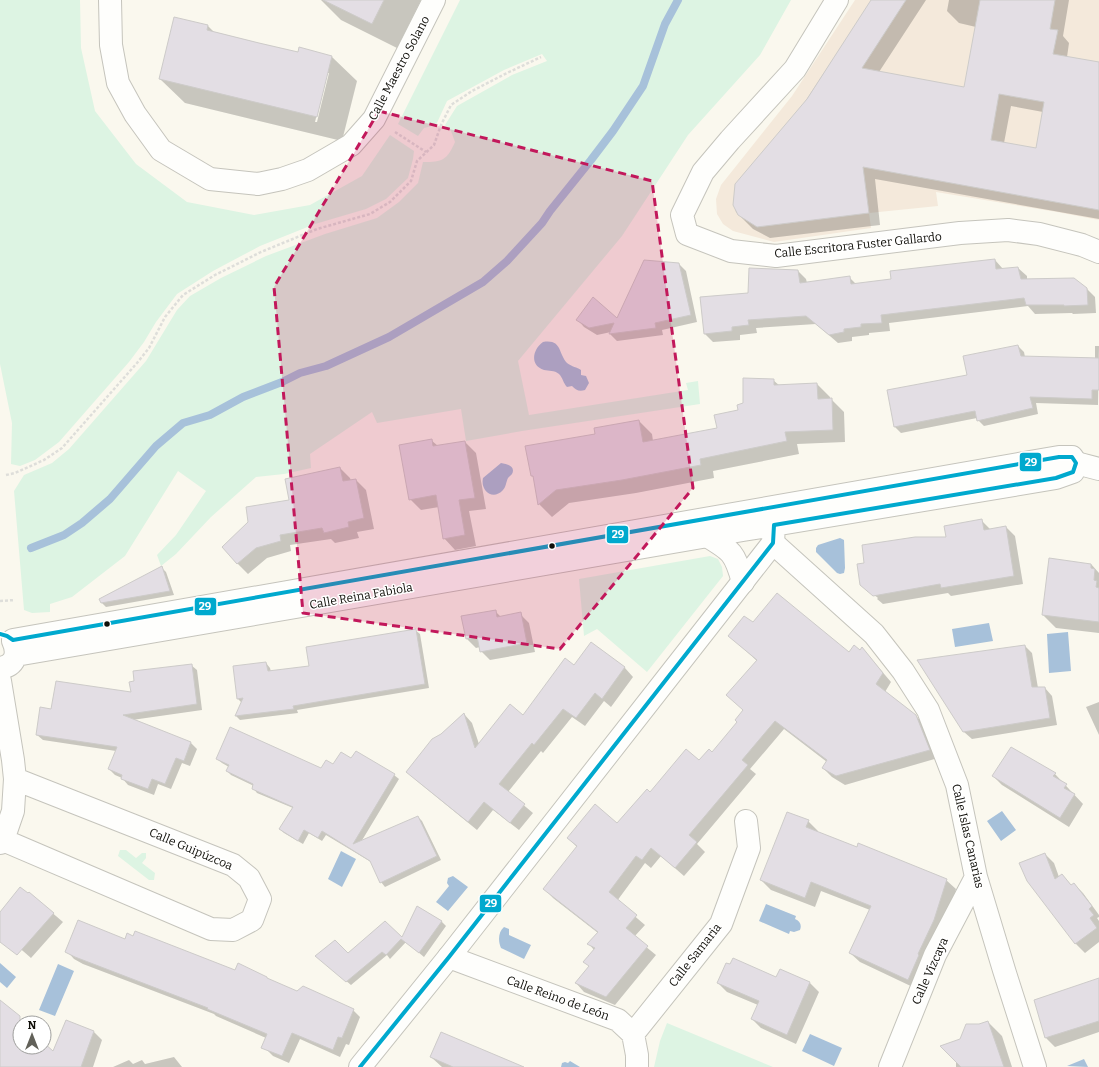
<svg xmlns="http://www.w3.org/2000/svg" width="1099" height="1067" viewBox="0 0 1099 1067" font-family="Bitter,serif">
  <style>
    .education { fill: #f4e9db }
    .green { fill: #ddf4e3 }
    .water { fill: #a7c1da }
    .shadow { fill: #0003; fill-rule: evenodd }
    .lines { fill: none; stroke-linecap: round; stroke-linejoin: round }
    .stream { stroke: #a7c1da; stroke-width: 8 }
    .building { fill: #e3dee4; stroke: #cdcbc9; fill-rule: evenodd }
    .street-casing { stroke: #c5c4bc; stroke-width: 24 }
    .secondary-casing { stroke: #c5c4bc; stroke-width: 24 }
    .path { stroke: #dededa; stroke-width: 2.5; stroke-dasharray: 3 2; stroke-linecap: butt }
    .street { stroke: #fefefc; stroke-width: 22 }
    .secondary { stroke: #fefefc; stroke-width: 22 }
    .bus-1-casing { stroke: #fff; stroke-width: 7 }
    .bus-1 { stroke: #00a9ce; stroke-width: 4 }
    .marked { fill: #c2185b; fill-opacity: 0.2; stroke: #c2185b; stroke-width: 3; stroke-dasharray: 8 5; stroke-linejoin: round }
    .bus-dot { fill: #100f09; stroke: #fff; stroke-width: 1.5 }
    .labels { text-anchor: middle; stroke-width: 3; stroke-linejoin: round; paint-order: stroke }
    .street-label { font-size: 12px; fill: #100f09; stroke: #fff }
    .line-badge { stroke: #fff; stroke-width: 1.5 }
    .badge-label { font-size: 11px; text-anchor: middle; font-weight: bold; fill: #fff }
  </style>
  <rect width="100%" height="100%" fill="#faf8ee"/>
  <path class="education" d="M855,0H1099V220L1057,212L936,192L938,206L869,213L871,228L774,242L733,231L723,224L717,214L716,199L721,185L792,96Z"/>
  <path class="green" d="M0,0H80L81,48L95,111L136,164L187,202L254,215L310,205L362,176L390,135L414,151L413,159L408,178L386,199L366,209L315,224L260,246L213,271L177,294L156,322L144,342L129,362L59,442L35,460L20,466L11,464L12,423L0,364Z
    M460,0H791L760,55L688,135L622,236L518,361L529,415L688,390L686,383L698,381L700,404L522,431L466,441L461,409L377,423L372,412L310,454L311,468L284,474L256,477L211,517L176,554L161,566L157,555L176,535L206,491L178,471L125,556L72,597L50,604V612L32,613L24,610L14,491L24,475L52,463L69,449L146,361L177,310L190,296L221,278L266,256L325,234L377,218L399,202L418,183L423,162C443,162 447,160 455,142L451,131L445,125L457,106L512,75L547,61L542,54L504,70L447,101L436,125L424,128L418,136L398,124Z
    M710,556L718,559L722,567L723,576L647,672L597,629L584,636L579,579Z
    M120,850H126L136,858L142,853H146V858L142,863L155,873L154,880H149L118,856Z
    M667,1023L773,1067H654L660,1041Z"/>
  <path class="water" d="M543,342C562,339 558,353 567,363C572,367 577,367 581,370V375L586,376L589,383L585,390C579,392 576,390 572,386L567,387C563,383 563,378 559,374C554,370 549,371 544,370C529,365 533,349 543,342Z
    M501,463C507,464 516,466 512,474C511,475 509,477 508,478C506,482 506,487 503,490C493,501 480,491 483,478Z
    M840,538L844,540L845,568L844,573L840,574L837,573L816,552V548L818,545Z
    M989,623L993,641L955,647L952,629Z
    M1068,632L1071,671L1049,673L1047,634Z
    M1002,811L1016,830L1001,841L987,821Z
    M341,851L356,859L342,887L328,879Z
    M453,876L468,887L448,911L436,902L449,886L447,883L448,878Z
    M766,904L796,916L795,919C800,921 802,925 800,930L794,932L790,931L789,934L759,921Z
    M504,927L509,929V935L531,945L524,959L501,948C498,941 498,932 504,927Z
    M0,963L16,977L7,988L0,982Z
    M58,964L74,971L55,1016L39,1010Z
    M810,1034L842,1048L834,1066L802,1051Z
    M1084,1059L1088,1067L1067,1066Z
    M570,1061L580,1067H561L562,1063L565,1062L568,1063Z"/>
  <path class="shadow" d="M321,0H421L397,48L341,20Z
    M872,0H926L879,72L965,88L976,27L959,23L947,11L949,0H1069L1063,36L1069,43L1067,57L1099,63V219L875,179L880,225L770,238L753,229L736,212L735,208ZM1011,106L1043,112L1037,149L1004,143Z
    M175,19L208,26L214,32L299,53L300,49L332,57L357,81L342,141L185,103L160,79ZM327,73H329L317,122H315Z
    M995,260L1003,269L1018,268L1027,276V279L1087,289L1095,297L1096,313L1073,314L1072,313L1035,314L1028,306L889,323L890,331L869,333V335L852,337V341L838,343L816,324L756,328L757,333L740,335V340L713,342L705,334L749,294L798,271L806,279L807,283L849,277L856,284L893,280Z
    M679,264L686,271L697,322L662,330L663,335L617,341L610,334L611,332L597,335L584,327L577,319H617Z
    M1018,346L1024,352L1025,357L1095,358V346H1099L1098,405L1036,403L1038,414L984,426L978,420L977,418L901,433L895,427L888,391L968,376Z
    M773,380L780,386L817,384L830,397V399H831L844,412L845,442L797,444L799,454L713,471L714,478L636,493L569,503L552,517L539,504L535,478L532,476L596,435L639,421L652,434L653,441L718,429L740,411L744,404Z
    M431,440L438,446L465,442L476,453L486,509L469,511L476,546L455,550L444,538L439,507L421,510L410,499Z
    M340,468L350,478L351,481L356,480L366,490L374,529L357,532L359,538L335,543L331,539L290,545L291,551L267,558L248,574L237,563L290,501Z
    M982,521L991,530L1006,527L1015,536L1023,584L951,596L948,593L883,604L877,599L878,598L868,590V592L861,585L865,563L947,538Z
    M1091,564L1099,573V633L1056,628L1043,615Z
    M161,567L166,572L174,595L106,607L101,602Z
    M495,611L501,617L520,614L529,623L535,652L490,660L481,651L480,647L476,648L467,639L463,617Z
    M753,624L849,653L860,652L862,648L891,682L885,692L916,716L925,725L938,758L845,785L832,777L823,768L827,762L784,729L750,769L756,774L697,844L705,852L684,876L661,856L651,868L645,863L617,901L645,925L634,937L656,955L615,1005L584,992L576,983L590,967L594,950L589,944L598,933L553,898L545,889L577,847L568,838L617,824L651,794L712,753L738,722L744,711L757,661L730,636Z
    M415,630L420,634L429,688L297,710L298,713L240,720L236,716L242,703L238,699L266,663L270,668L271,672L311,667Z
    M591,644L625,668L633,677L611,707L604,701L585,726L572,717L543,753L541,751L508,792L533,813L519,830L493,810L477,830L416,780L407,771L441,735L464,714L472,723L479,744L523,716L574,667Z
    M1025,646L1032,653L1038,688H1045L1052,696L1057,725L972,739L964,732L919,661Z
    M191,665L197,670L202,710L132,720L191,743L197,749L190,766L182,763L171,789L158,784L154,795L128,785L122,778L115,775L109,769L116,751L43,740L37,735L51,711L132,693Z
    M1099,702V735L1086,707Z
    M217,759L321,769L352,760L394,775L399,779L361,842L418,817L422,821L441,860L385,887L381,882L371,862L326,835L322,841L309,833L303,844L284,833L280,829L293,808L257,793L253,788L254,786L231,775L227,771L229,767L222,763Z
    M1055,774L1083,804L1069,827L1002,785L993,776Z
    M808,821L818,831L817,832L857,848L946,880L956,889L944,930L917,989L860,962L850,953L870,910L821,891L815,907L771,890L761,880Z
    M1045,854L1054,863L1059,877L1062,875L1072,886L1074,884L1083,893L1099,915V917L1097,918L1099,921V942L1085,953L1076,944L1028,881Z
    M29,893L63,922L31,958L0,931V913Z
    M418,907L442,922L446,926L424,957L406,942L390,959L387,955L351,985L321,960L348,955L385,922L402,939Z
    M125,941L269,980L297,992L353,1010L360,1017L349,1045L346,1044L340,1057L300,1039L289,1063L273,1056L265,1048L266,1038L216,1016L214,1014L83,964L74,959L67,951Z
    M780,970L810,983L819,992L796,1044L761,1028L752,1019L758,1005L727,992L718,983L777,978Z
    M1099,979V1032L1055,1047L1046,1038L1035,1000Z
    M988,1022L1002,1036L1012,1067H956V1060L960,1040Z
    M94,1032L102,1040L93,1067H71Z
    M174,1057L182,1067H113L129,1060L133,1064L142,1060L145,1064Z
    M431,1057L509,1067H442Z"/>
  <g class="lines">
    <path class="stream" d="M31,548L64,535L82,523L110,499L156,446L183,423L210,415L243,397L282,382L300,373L326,366L389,337L483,282L507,261L542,223L550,211L591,160L613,131L643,86L665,24L678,0"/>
  </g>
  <path class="building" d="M323,0H384L372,24Z
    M871,0H906L862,68L964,87L980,0H1055L1050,29L1058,30L1053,54L1099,62V210L863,167L869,213L757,227L738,215L733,205L735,184L807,99ZM999,94L1044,102L1036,148L991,140Z
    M174,17L208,25L207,30L259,43L298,52L299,47L332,56L317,117L159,79Z
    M995,259L996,269L1018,267L1021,279L1074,278L1087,288L1088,305L1064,306V305H1026L1024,298L881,315L882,323L861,324V327L844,329V332L829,335L806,316L748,320L749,325L732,327V331L704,334L700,297L748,293L749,268L798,270L800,283L850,276L851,284L891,279L890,271Z
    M644,260L679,263L691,315L655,323L656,328L609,334L614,323L589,328L576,320L593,297L617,318Z
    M1018,345L1021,356L1099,358V390H1092V399L1030,397L1033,408L977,421L975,411L894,427L887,390L967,375L963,356Z
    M743,378L774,379V385L817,383L818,399L832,398L833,430L785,432L787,441L700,459L701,465L622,480L556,490L538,505L533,476H531L525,446L595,434L594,428L639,420L643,442L717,428L714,415L738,410L737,405L743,403Z
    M432,439L433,446L465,441L475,498L459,500L465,535L443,539L436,495L409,500L399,445Z
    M340,467L343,481L356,479L364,518L348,522L349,527L324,533L322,528L280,535L281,541L256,548L237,564L222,547L248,522L246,507L289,500L285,479Z
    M982,519L984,530L1006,526L1014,576L941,588L940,584L873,596L860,585L857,564L864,563L862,545L915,537H946L944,526Z
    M1049,558L1091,564V568L1095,569L1094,580L1097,581L1096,587L1099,588V622L1042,615Z
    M162,566L170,591L101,603L99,599Z
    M777,593L849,652L854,645L860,650L862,647L883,673L876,684L916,715L930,750L836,776L822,768L827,760L775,721L742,760L748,765L689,835L697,842L675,868L651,848L642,860L636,856L609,892L637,915L626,928L648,946L606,997L575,983L589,966L583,962L595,948L587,944L598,932L543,889L577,846L567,838L595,804L617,823L647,789L650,792L686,749L699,760L709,749L712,752L737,722L735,720L743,710L726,695L757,660L728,636L744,616L753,622Z
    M496,610L497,617L521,612L527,643L480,652L477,636L466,639L461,616Z
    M416,629L425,684L293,706L294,709L235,716L243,698L237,699L233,666L266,662L268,671L309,666L306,647Z
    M591,642L625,667L602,699L595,693L576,718L563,709L534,745L532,743L499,784L525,804L510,823L484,802L468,822L406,772L432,739L441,734L464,713L475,748L510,704L523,715L565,658L574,665Z
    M1025,645L1032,687H1045L1050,718L963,732L917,660Z
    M192,664L197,704L123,715L191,742L184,761L176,758L165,784L152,779L148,789L121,779L122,775L108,769L117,747L36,735L40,707L51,709L56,681L131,692L129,682L134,681L133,671Z
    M230,727L321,768L326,760L333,764L341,752L351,758L356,751L395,774L353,844L418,816L437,856L380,883L370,861L322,831L318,838L304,830L298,841L279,829L293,807L252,789L253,784L226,771L229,765L216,759Z
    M1011,747L1056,773L1053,776L1067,784L1064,788L1075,794L1060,818L992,776Z
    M787,812L809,820L806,827L857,847L858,843L947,879L934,920L918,954L919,955L908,980L849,953L871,906L811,882L805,898L760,880Z
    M1045,853L1055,879L1062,874L1071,885L1074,883L1092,906L1089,909L1094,915L1090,918L1097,928L1075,944L1027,881L1019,863Z
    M20,887L28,893L29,892L54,913L17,955L0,942V912Z
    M417,906L442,921L419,953L401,939L386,955L382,952L346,982L315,956L335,940L348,953L385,921L402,937Z
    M78,920L125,939L127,933L133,936L135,931L235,970L238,963L267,977V978L297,991L303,986L354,1009L342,1038L338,1037L333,1050L292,1033L282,1056L261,1048L267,1034L207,1009L208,1008L75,957L65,952Z
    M733,958L776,977L780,969L810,982L787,1035L751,1019L759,1001L717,983L726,963L730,964Z
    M1099,978V1021L1045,1038L1034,1000Z
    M0,1000L20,1016V1022L21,1023H20V1047H44V1043L53,1051L66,1020L94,1031L81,1067H0Z
    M988,1021L1004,1067H961L940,1046L960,1039L966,1024H979Z
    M441,1032L524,1067H453L430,1057Z"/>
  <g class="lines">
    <g class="street-casing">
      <path id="street" d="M110,0L111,45L118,83L135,114L161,150L210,179L258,184L282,179L308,170L351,145L374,119L434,0
        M837,0L795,69L730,140L703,172L682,215L687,234L731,251L776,256L960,233L1008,230L1039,234L1082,245L1099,252
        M1076,463L1099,469
        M707,536C732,551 735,553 743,582
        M773,543L874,634L903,671L928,710L957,785L976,877L1004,970L1035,1067
        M0,681L13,760L15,779L13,811L3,840L0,843
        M3,840L211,929L233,930L252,920L260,899L249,878L233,865L15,779
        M449,957L618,1020L633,1034L637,1055V1067
        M633,1034L721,924L749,848L746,821
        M890,1067L935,955L976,877"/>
    </g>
    <g class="secondary-casing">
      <path id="secondary" d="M13,640L1059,457H1072L1076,463L1073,472L1056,478L743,530L16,655
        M0,668C15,666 19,654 13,641
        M360,1067L449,957L773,543L774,525L771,512"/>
    </g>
    <path class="path" d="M395,132L426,152
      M6,475L15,473L44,460L62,448L137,363L149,348L165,317L183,295L215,275L261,252L317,229L370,214L390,202L411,181L417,161L434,145L441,125L451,105L472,91L507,73L541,57
      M0,601L15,600"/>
    <use href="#street" class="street"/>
    <use href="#secondary" class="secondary"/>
    <g class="bus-1-casing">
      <path id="bus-1" d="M0,634L7,636L13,640L1059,457H1072L1076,463L1073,472L1056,478L774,525L773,543L449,957L360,1067"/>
    </g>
    <use href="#bus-1" class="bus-1"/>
  </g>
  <path class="marked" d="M379,111L652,181L693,488L560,649L303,613L274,287Z"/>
  <g class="bus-dot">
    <circle cx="552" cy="546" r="3.5"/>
    <circle cx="107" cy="624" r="3.5"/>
  </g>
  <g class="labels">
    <g class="street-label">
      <text transform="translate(399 68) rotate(-62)" y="4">Calle Maestro Solano</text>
      <text transform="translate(858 245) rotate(-6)" y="4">Calle Escritora Fuster Gallardo</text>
      <text transform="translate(361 596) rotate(-10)" y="4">Calle Reina Fabiola</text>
      <text transform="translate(968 836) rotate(77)" y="4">Calle Islas Canarias</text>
      <text transform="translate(191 849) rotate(23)" y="4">Calle Guipúzcoa</text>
      <text transform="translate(695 955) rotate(-52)" y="4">Calle Samaria</text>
      <text transform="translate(930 971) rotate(-66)" y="4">Calle Vizcaya</text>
      <text transform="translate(558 998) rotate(20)" y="4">Calle Reino de León</text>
    </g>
  </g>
  <g class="line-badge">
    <rect x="1019" y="452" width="23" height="20" rx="4" fill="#00a9ce"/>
    <rect x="606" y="525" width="23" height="19" rx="4" fill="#00a9ce"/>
    <rect x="194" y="597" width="23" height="19" rx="4" fill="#00a9ce"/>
    <rect x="479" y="894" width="23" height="19" rx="4" fill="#00a9ce"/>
  </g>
  <g class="badge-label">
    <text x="1031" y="466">29</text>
    <text x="618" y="538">29</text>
    <text x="205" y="610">29</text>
    <text x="491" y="907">29</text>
  </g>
  <g transform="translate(32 1035)"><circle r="19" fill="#ffffff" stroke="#9f9f9d"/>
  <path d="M0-3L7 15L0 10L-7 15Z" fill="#626159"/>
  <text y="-6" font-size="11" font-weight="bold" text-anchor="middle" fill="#100f09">N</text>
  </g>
</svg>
